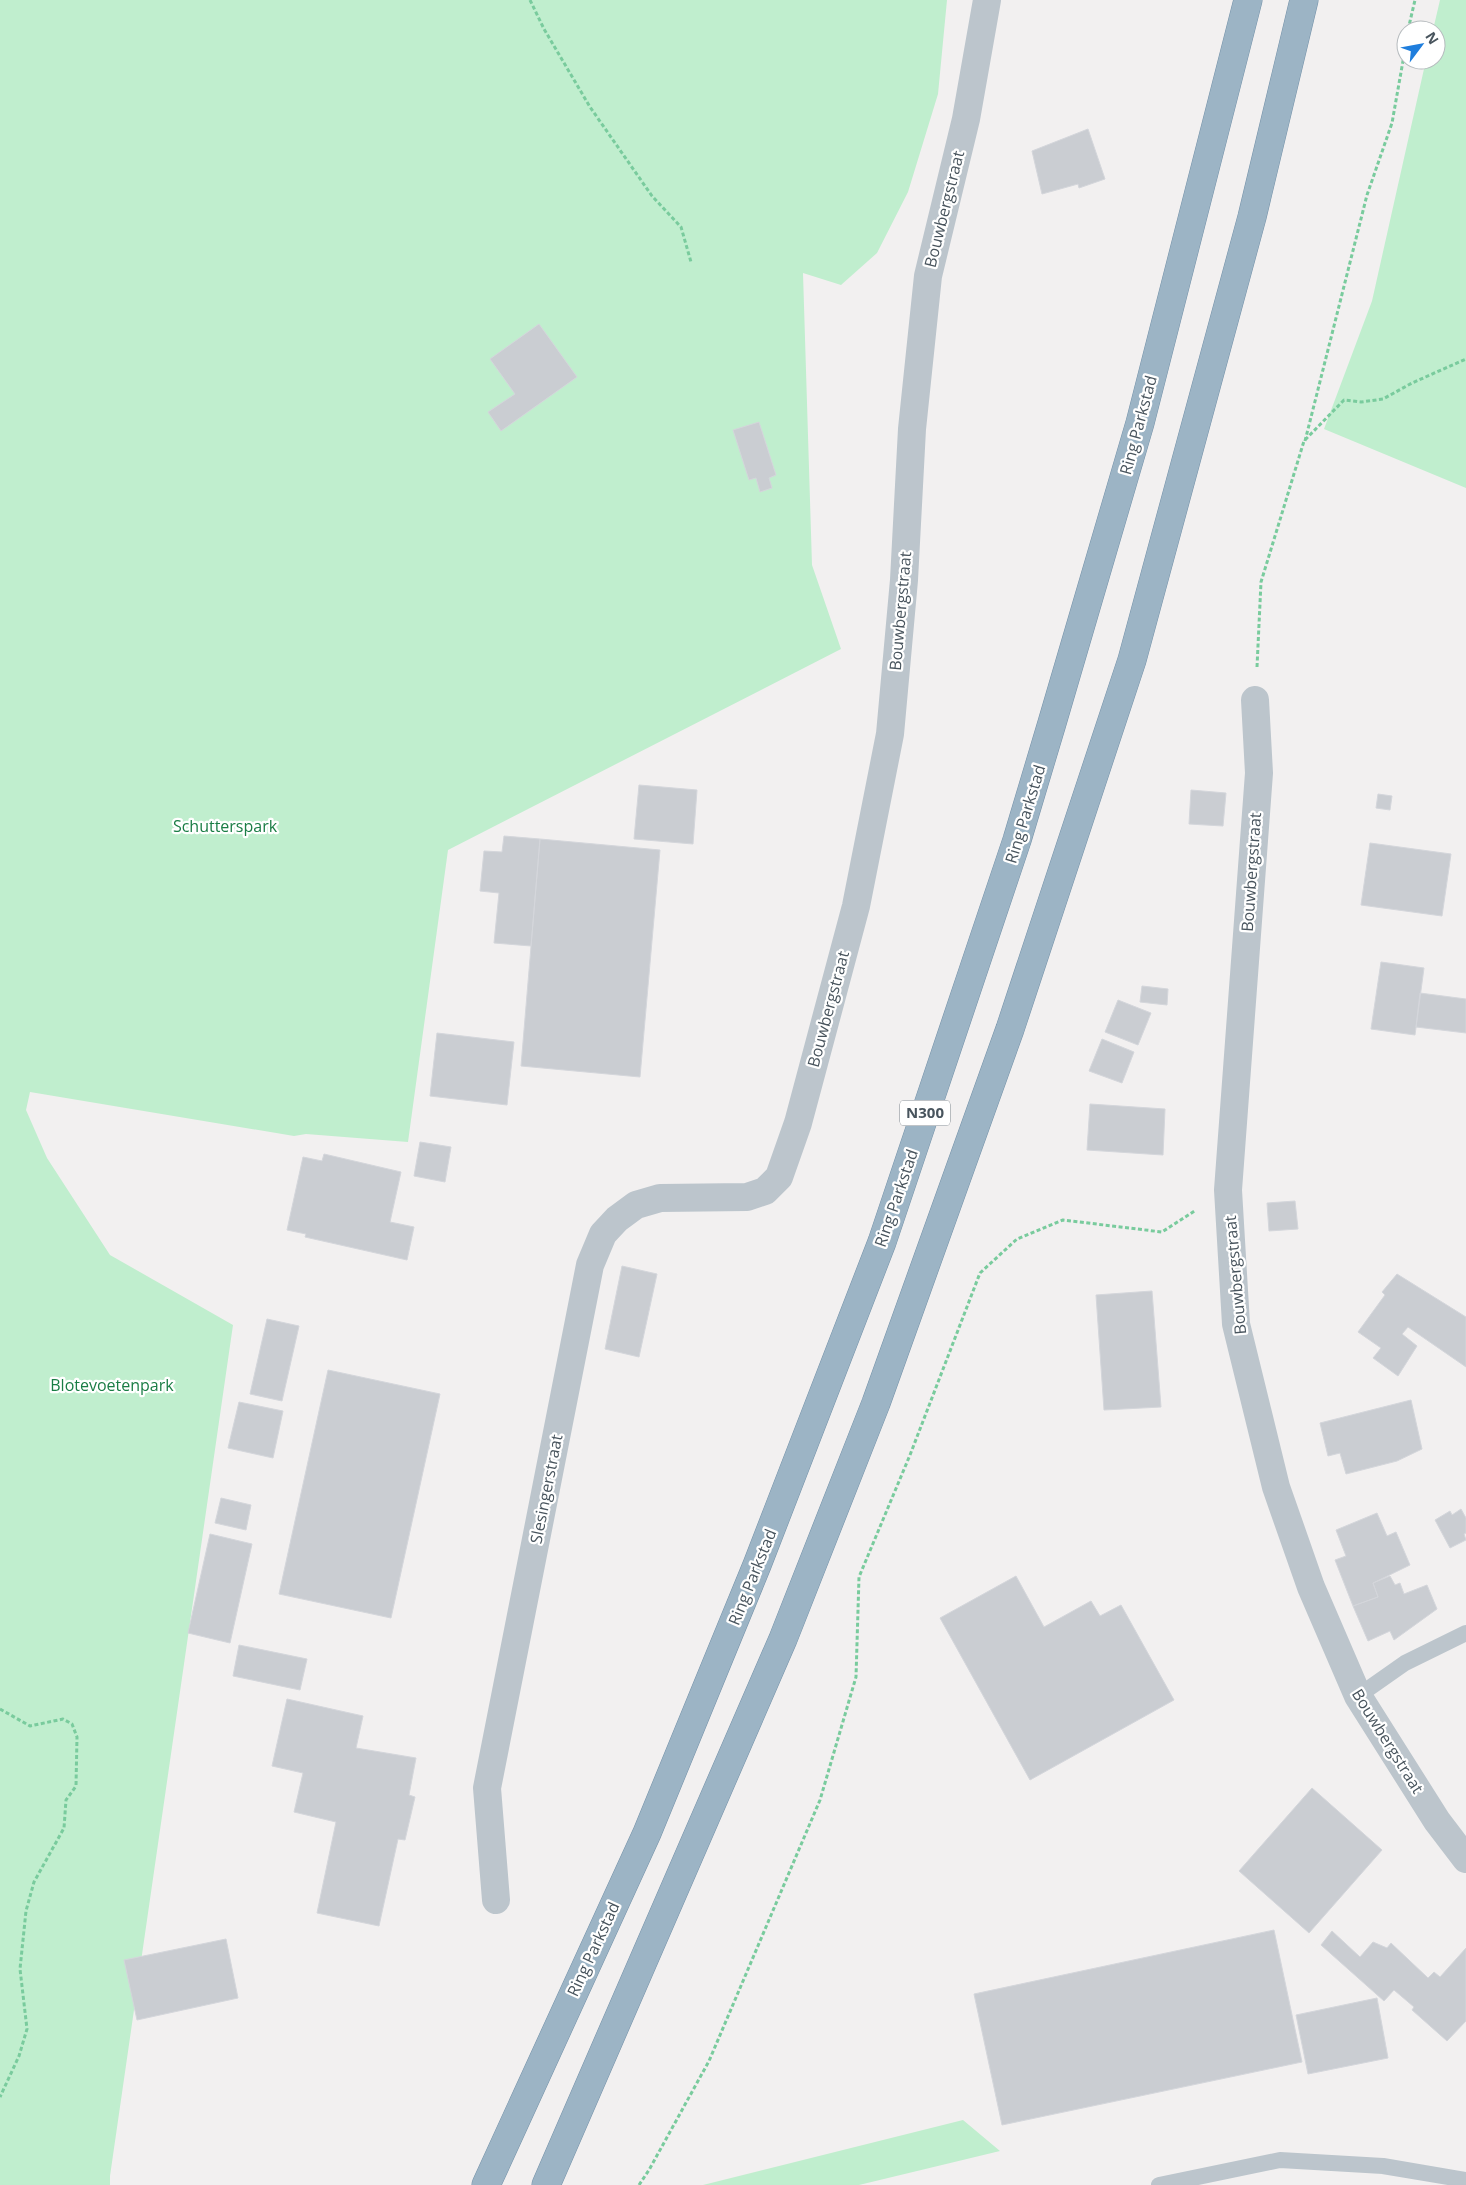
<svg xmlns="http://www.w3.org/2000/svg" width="1466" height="2185" viewBox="0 0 1466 2185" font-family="'Open Sans',sans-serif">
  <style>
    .green { fill: #c0eece }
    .building { fill: #cacdd2; stroke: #d4d6db }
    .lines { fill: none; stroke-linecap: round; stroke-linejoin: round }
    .trunk-casing { stroke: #7491a8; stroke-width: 29 }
    .path { stroke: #79cb9d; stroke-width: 3; stroke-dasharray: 4 2.5; stroke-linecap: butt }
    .service { stroke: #bcc5cc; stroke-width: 16 }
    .minor { stroke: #bcc5cc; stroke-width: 28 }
    .trunk { stroke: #9cb4c5; stroke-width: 28 }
    .labels { text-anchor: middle; stroke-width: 4.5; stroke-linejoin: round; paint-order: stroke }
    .shield { fill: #fff; stroke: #7f878e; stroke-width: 1 }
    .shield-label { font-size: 15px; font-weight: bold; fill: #48545d }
    .street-label { font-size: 16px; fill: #48545d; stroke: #fff }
    .park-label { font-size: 16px; fill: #1a7d45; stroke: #fff }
  </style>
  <rect width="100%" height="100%" fill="#f2f0f0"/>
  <path class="green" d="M0,0H947L938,94L908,192L877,253L841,285L803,273L812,565L841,649L448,850L408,1142L306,1134L294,1136L30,1092L26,1110L47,1158L110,1255L233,1325L110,2176V2185H0Z
    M1440,0H1466V488L1324,429L1372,301L1426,60H1436V30H1433Z
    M963,2120L1000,2151L859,2185H703Z"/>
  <path class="building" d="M1088,129L1105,179L1079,188L1078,184L1042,194L1032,151Z
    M539,324L577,377L501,431L488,412L515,394L490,359Z
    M759,422L776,475L769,478L772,488L760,492L756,478L749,480L733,430Z
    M639,785L697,790L693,844L634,839Z
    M1191,790L1226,793L1223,826L1189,824Z
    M1378,794L1392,796L1390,810L1376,808Z
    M504,836L540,839L531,946L494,943L499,893L480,891L484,851L502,852Z
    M540,839L660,850L640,1077L521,1066Z
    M1370,843L1451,854L1442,916L1361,905Z
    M1381,962L1424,968L1415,1035L1371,1029Z
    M1142,986L1168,989L1167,1005L1140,1002Z
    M1420,993L1466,999V1033L1416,1027Z
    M1118,1000L1151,1013L1138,1045L1105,1032Z
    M437,1033L514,1042L507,1105L430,1096Z
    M1102,1039L1134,1052L1122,1083L1089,1071Z
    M1090,1104L1165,1109L1163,1155L1087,1150Z
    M420,1142L451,1147L445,1182L414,1176Z
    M324,1154L401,1172L390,1222L414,1227L407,1260L305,1237L306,1234L287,1230L303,1157L322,1161Z
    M1295,1201L1298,1229L1269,1231L1267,1203Z
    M622,1266L657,1274L639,1357L605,1349Z
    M1397,1274L1466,1317V1367L1408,1327L1402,1334L1417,1346L1398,1376L1373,1358L1381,1348L1358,1332L1385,1295L1382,1292Z
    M1152,1291L1161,1407L1104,1410L1096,1295Z
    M267,1319L299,1326L282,1401L250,1394Z
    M328,1370L440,1394L391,1618L279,1594Z
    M1411,1400L1422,1449L1397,1461L1346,1474L1340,1453L1328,1456L1320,1423Z
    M239,1402L283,1411L273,1458L228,1448Z
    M221,1498L251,1505L246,1530L215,1523Z
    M1461,1509L1466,1518V1533L1464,1534L1466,1540L1450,1548L1435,1520L1450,1511L1452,1515Z
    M1377,1513L1387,1536L1396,1532L1410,1565L1373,1583L1378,1597L1353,1606L1335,1560L1346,1556L1336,1530Z
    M210,1534L252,1544L230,1643L188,1633Z
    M1016,1576L1044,1627L1091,1601L1100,1616L1121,1605L1174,1700L1030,1780L940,1618Z
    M1390,1576L1395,1585L1400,1583L1404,1594L1427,1585L1437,1609L1394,1640L1390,1631L1368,1641L1353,1606L1378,1597L1373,1583Z
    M239,1645L307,1659L300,1690L233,1676Z
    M287,1699L363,1716L356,1748L416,1758L409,1795L415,1797L405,1840L398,1839L379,1926L317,1913L336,1822L294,1812L303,1773L272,1766Z
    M1312,1788L1382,1850L1309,1933L1239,1871Z
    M1274,1930L1302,2062L1002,2125L974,1994Z
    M1332,1931L1360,1957L1373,1942L1387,1948L1391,1943L1428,1978L1434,1972L1440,1977L1466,1948V2021L1447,2041L1412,2010L1414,2007L1394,1990L1384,2001L1321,1945Z
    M226,1939L238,1998L137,2020L124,1960Z
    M1377,1998L1388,2058L1308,2074L1296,2015Z"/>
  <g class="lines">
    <g class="trunk-casing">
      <path id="trunk" d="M486,2185L647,1833L757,1565L882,1242L1017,840L1052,723L1140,423L1248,0
        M546,2185L783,1639L876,1403L1010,1029L1132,660L1252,217L1304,0"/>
    </g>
    <path class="path" d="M530,0L544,29L590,107L652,196L681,227L691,262
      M1408,30L1415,0
      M1305,441L1367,195L1392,123L1406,44
      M1257,667L1261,582L1304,441L1344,400L1361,402L1383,399L1412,383L1466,359
      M0,1709L30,1726L63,1719L72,1724L77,1737L76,1786L66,1800L64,1828L34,1882L26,1911L20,1969L27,2029L19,2056L0,2097
      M639,2185L649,2170L709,2061L820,1800L856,1677L859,1577L910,1455L980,1273L1017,1239L1063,1220L1162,1232L1196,1210"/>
    <path class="service" d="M1358,1696L1405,1663L1466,1633
      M1159,2185L1280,2160L1383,2166L1466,2180"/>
    <path class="minor" d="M1255,700L1259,773L1228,1190L1236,1324L1276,1487L1311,1587L1358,1696L1437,1821L1466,1859
      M496,1900L487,1788L590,1265L603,1234L617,1219L636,1205L660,1198L747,1197L765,1191L779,1177L798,1123L856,906L890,734L904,580L912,429L928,276L966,119L987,0"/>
    <use href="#trunk" class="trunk"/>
  </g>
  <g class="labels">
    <rect class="shield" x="900" y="1100.5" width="50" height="25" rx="4"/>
    <g class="shield-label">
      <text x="925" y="1118">N300</text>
    </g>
    <g class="street-label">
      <text transform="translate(944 209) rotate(-76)" y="6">Bouwbergstraat</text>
      <text transform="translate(1138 425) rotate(-75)" y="6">Ring Parkstad</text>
      <text transform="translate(900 611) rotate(-85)" y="6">Bouwbergstraat</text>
      <text transform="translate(1025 814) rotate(-73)" y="6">Ring Parkstad</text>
      <text transform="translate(1251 872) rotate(-86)" y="6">Bouwbergstraat</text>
      <text transform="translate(828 1009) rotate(-75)" y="6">Bouwbergstraat</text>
      <text transform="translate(896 1198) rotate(-71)" y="6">Ring Parkstad</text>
      <text transform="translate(1235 1275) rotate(-95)" y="6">Bouwbergstraat</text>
      <text transform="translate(546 1489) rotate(-79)" y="6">Slesingerstraat</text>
      <text transform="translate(752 1577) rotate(-68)" y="6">Ring Parkstad</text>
      <text transform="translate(1388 1741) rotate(58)" y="6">Bouwbergstraat</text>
      <text transform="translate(593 1949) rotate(-65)" y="6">Ring Parkstad</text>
    </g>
    <g class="park-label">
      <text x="225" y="832">Schutterspark</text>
      <text x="112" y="1391">Blotevoetenpark</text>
    </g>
  </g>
  <g transform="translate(1421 45) rotate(58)"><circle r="24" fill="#ffffff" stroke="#b6bbbe"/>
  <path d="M0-4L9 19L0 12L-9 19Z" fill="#1f7edd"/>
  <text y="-8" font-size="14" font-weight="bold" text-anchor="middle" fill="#48545d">N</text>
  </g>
</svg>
